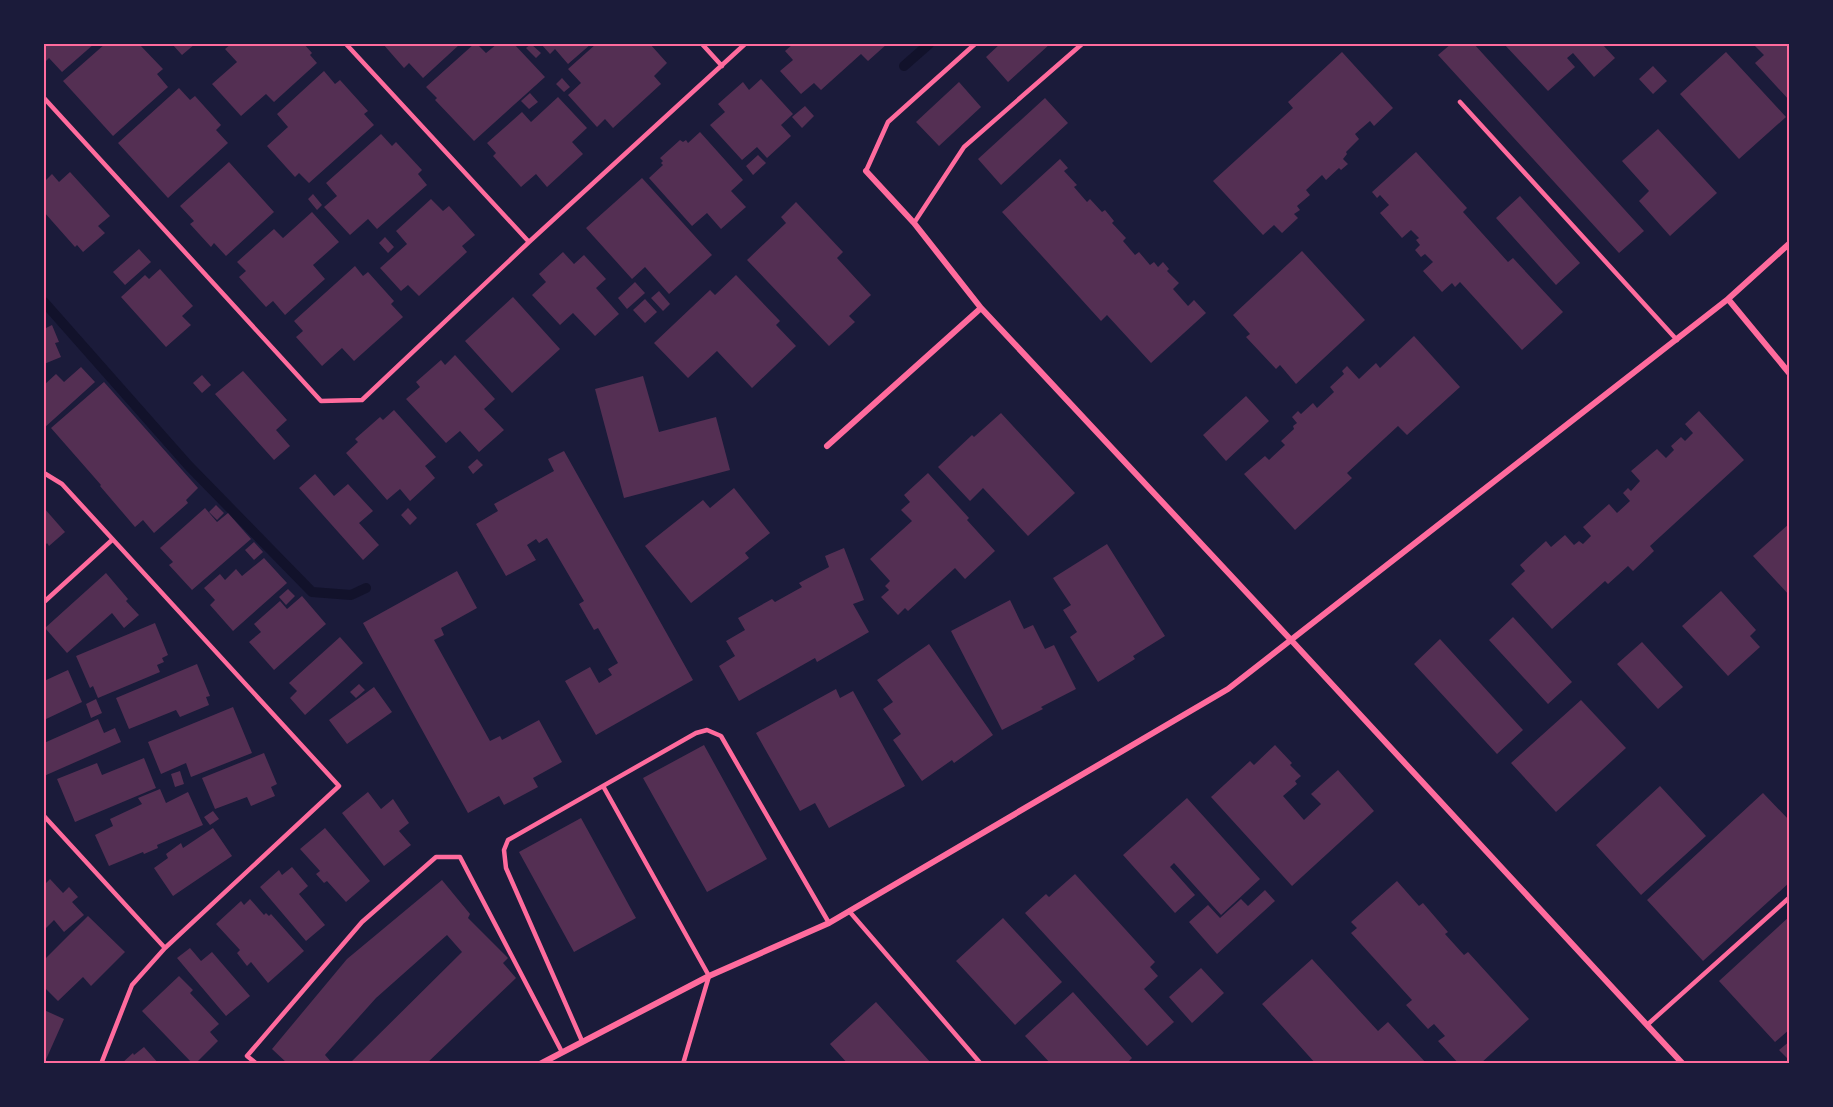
<svg xmlns="http://www.w3.org/2000/svg" width="1833" height="1107" viewBox="0 0 1833 1107" font-family="'Work Sans',sans-serif">
  <style>
    .lines { fill: none; stroke-linecap: round; stroke-linejoin: round }
    .stream { stroke: #12122b; stroke-width: 10 }
    .building { fill: #542f53 }
    .service { stroke: #ff6b9d; stroke-width: 4.5 }
    .minor { stroke: #ff6b9d; stroke-width: 6 }
    .neatline { fill: none; stroke: #ff6b9d; stroke-width: 2 }
  </style>
  <rect width="100%" height="100%" fill="#1b1b3a"/>
  <g class="lines">
    <path class="stream" d="M904,66L929,44
      M44,302L188,465L312,592L351,595L366,588"/>
  </g>
  <path class="building" d="M44,44H94L62,72L49,58L45,62L44,60Z
    M105,44H139L163,69L157,74L168,87L113,136L63,81Z
    M172,44H195L182,55Z
    M231,44H304L312,53L310,55L317,63L274,102L266,94L241,116L212,84L237,62L225,49Z
    M383,44H457L459,45L423,78L409,63L404,68Z
    M474,44H477L486,53L497,44H514L545,77L474,141L435,100L437,98L426,87Z
    M531,44L541,53L536,58L526,48Z
    M541,44H591L568,64L555,49L550,54Z
    M596,44H650L667,63L654,76L661,84L613,128L605,119L597,127L568,95L581,83L568,69Z
    M793,44H887L868,61L861,54L821,90L814,83L801,94L780,71L793,60L785,51Z
    M1000,44H1050L1008,82L986,57Z
    M1451,44H1474L1644,231L1619,253L1438,55Z
    M1504,44H1602L1615,58L1594,77L1573,53L1567,58L1575,67L1548,91Z
    M1753,44H1790V101L1755,63L1764,55Z
    M1342,52L1393,108L1374,126L1370,121L1355,134L1359,139L1346,152L1347,154L1343,159L1348,164L1341,170L1339,168L1326,180L1322,175L1306,190L1310,195L1297,206L1300,210L1294,214L1298,218L1282,233L1274,225L1263,235L1213,181L1293,108L1288,102Z
    M1726,52L1786,117L1739,159L1680,94Z
    M1653,66L1667,81L1653,94L1639,79Z
    M324,71L335,84L340,80L368,111L364,114L374,125L309,183L299,173L295,177L267,146L288,127L277,114Z
    M562,78L570,87L564,92L556,84Z
    M761,79L793,114L781,125L791,136L767,158L757,147L742,160L710,125L725,112L718,104L743,82L749,90Z
    M959,82L981,107L939,146L916,122Z
    M179,88L190,100L195,96L221,125L216,130L228,143L168,198L118,143Z
    M530,93L538,102L529,109L521,101Z
    M558,97L587,128L572,142L583,154L547,187L536,174L521,187L493,156L496,153L487,143L522,112L531,122Z
    M1045,98L1068,123L1001,185L978,159Z
    M805,106L814,116L802,128L792,117Z
    M1658,129L1717,193L1670,236L1639,201L1649,191L1622,161Z
    M700,132L743,180L731,191L746,207L721,229L707,213L692,226L649,178L663,165L661,163L663,161L660,158L680,140L683,142L686,140L688,143Z
    M381,134L392,146L396,142L422,170L418,174L427,185L377,229L368,219L350,235L324,207L337,196L326,183Z
    M1416,152L1467,208L1463,212L1508,262L1513,258L1563,312L1522,350L1460,282L1455,287L1452,283L1442,292L1423,271L1433,262L1425,254L1421,257L1415,250L1420,245L1416,240L1419,238L1411,230L1402,238L1380,213L1389,205L1380,195L1377,198L1372,192Z
    M758,155L766,163L753,175L746,166Z
    M1060,159L1068,168L1064,171L1077,185L1074,187L1087,202L1090,199L1102,212L1105,210L1114,221L1112,223L1126,238L1123,241L1135,255L1139,252L1150,265L1154,262L1158,267L1163,262L1169,269L1167,271L1179,283L1173,289L1188,306L1194,300L1206,313L1151,363L1107,315L1101,321L1002,212Z
    M229,162L274,212L226,256L214,243L211,247L190,224L194,221L180,206Z
    M70,172L110,216L98,226L105,233L83,252L77,245L75,247L44,212V182L52,174L59,182Z
    M642,178L712,255L669,294L645,267L632,279L586,228Z
    M313,194L322,205L317,210L308,199Z
    M1520,196L1580,263L1556,285L1496,218Z
    M431,199L443,211L449,206L475,235L462,246L467,252L419,296L408,285L401,291L380,268L407,244L396,231Z
    M796,202L843,252L837,258L871,295L849,316L855,322L829,346L747,260L786,223L781,217Z
    M312,212L339,242L313,265L325,279L285,315L273,301L266,307L239,277L246,271L237,262L274,229L283,238Z
    M385,237L394,247L388,253L379,243Z
    M139,249L151,262L125,285L113,272Z
    M1302,251L1365,320L1296,384L1280,365L1276,369L1246,337L1250,334L1233,315Z
    M563,252L574,264L584,255L606,279L596,288L619,314L595,336L573,313L560,325L532,295L546,282L539,274Z
    M355,266L363,276L368,272L394,301L391,304L403,317L354,361L342,348L322,366L296,337L303,331L294,321Z
    M160,269L193,306L182,316L191,325L166,347L121,297L145,275L149,279Z
    M736,275L780,321L776,325L796,346L752,388L717,351L688,378L654,343L710,290L715,295Z
    M635,282L645,293L627,309L618,298Z
    M659,291L670,304L663,311L651,298Z
    M513,297L560,349L512,393L465,341Z
    M645,299L657,312L645,323L633,310Z
    M52,325L59,342L55,343L61,357L44,364V329Z
    M1414,336L1460,387L1407,435L1398,426L1347,473L1352,478L1295,530L1244,474L1265,456L1269,460L1285,445L1281,441L1294,429L1293,426L1297,423L1292,417L1298,411L1301,414L1313,403L1317,408L1334,392L1330,387L1344,374L1342,371L1347,366L1359,379L1376,363L1380,368Z
    M455,355L495,399L484,409L504,430L479,452L460,431L446,443L406,399L420,387L416,382L441,360L445,365Z
    M81,367L95,382L44,428V385L56,374L64,382Z
    M243,371L287,420L276,430L290,446L274,460L215,394Z
    M202,375L211,385L202,393L193,383Z
    M643,376L659,432L716,417L730,470L624,498L595,389Z
    M104,382L198,488L186,500L188,503L154,533L143,520L135,527L100,486L101,485L51,428Z
    M1246,396L1269,421L1226,461L1203,435Z
    M394,410L436,457L425,466L435,478L410,501L400,489L387,500L346,453L358,442L355,439L380,417L383,420Z
    M1699,411L1744,460L1650,546L1654,551L1633,571L1628,566L1608,584L1605,581L1552,629L1511,584L1525,571L1520,565L1546,541L1551,547L1565,535L1574,545L1579,541L1583,544L1591,536L1583,527L1609,504L1617,513L1630,501L1623,493L1628,488L1631,491L1640,481L1631,471L1657,449L1666,458L1674,450L1671,446L1681,437L1685,441L1693,433L1685,424Z
    M1001,413L1075,493L1028,536L983,488L970,501L938,467L972,435L974,437Z
    M564,451L693,680L596,735L565,681L590,667L599,683L612,675L608,669L618,663L598,628L594,630L579,604L584,601L547,538L539,543L536,539L527,545L536,560L506,576L476,524L498,511L494,504L554,471L548,459Z
    M477,459L483,465L473,474L468,467Z
    M928,473L969,518L967,520L995,551L965,579L955,568L908,611L905,608L898,615L881,597L889,590L885,586L890,581L870,559L912,521L901,510L910,502L904,495Z
    M315,474L334,496L348,484L373,511L359,523L379,545L363,560L299,488Z
    M734,488L770,533L745,553L749,558L691,603L645,546L703,500L710,508Z
    M216,505L224,513L217,520L209,512Z
    M44,508L65,532L49,546L47,543L44,547Z
    M205,508L217,522L228,513L251,539L192,590L169,565L173,562L160,548Z
    M408,508L417,518L410,525L401,515Z
    M1790,523V596L1753,556Z
    M254,542L263,552L254,560L245,550Z
    M1107,544L1165,636L1133,656L1135,659L1098,682L1070,637L1077,632L1063,610L1071,605L1053,578Z
    M844,548L864,600L853,604L869,632L817,662L815,658L739,701L719,666L735,656L726,641L745,630L738,618L772,599L775,602L802,587L799,583L829,567L825,556Z
    M264,558L287,583L233,631L210,605L215,600L204,588L220,574L225,580L236,569L242,576Z
    M457,571L477,608L441,628L444,635L434,640L490,741L500,736L502,740L539,720L562,762L533,778L538,787L504,805L499,796L468,813L363,623Z
    M106,573L128,599L126,601L139,615L124,628L112,613L67,653L45,628Z
    M288,589L295,596L286,605L279,597Z
    M1721,591L1756,630L1750,636L1760,647L1728,676L1682,626Z
    M302,596L326,624L274,670L249,642L261,632L254,624L280,601L287,609Z
    M1010,600L1024,629L1033,625L1045,649L1054,645L1076,689L1041,707L1043,709L1002,730L951,631Z
    M1513,617L1572,682L1548,704L1489,640Z
    M155,623L168,655L162,658L164,662L157,665L160,672L98,698L93,686L90,688L76,656Z
    M340,637L363,663L305,715L290,698L297,691L289,683Z
    M1440,639L1523,730L1497,754L1414,664Z
    M1642,642L1683,687L1658,709L1617,664Z
    M929,644L993,735L954,763L952,760L922,781L893,740L901,734L883,709L893,702L877,680Z
    M197,664L210,696L206,697L209,705L180,717L176,710L129,729L116,698Z
    M68,670L82,702L44,720V681Z
    M359,684L365,690L356,698L350,692Z
    M374,687L392,712L347,744L329,720Z
    M836,689L840,698L853,691L905,786L829,828L815,803L800,811L756,733Z
    M96,699L102,713L91,718L86,704Z
    M1581,700L1626,748L1556,812L1511,763Z
    M233,707L252,753L191,777L186,763L161,774L148,742Z
    M98,719L104,733L115,728L121,742L44,776V743Z
    M704,745L767,859L707,892L643,778Z
    M1275,745L1292,763L1290,765L1301,776L1295,781L1297,784L1283,796L1304,820L1321,804L1311,794L1338,770L1374,811L1292,886L1211,797L1250,761L1254,765Z
    M264,753L277,784L271,787L275,796L251,806L247,797L215,809L202,778Z
    M144,758L156,788L75,822L57,779L97,763L102,775Z
    M180,771L184,784L175,787L171,774Z
    M1660,786L1706,836L1641,895L1596,845Z
    M160,789L166,803L188,792L203,825L157,845L158,848L144,854L143,852L109,866L95,835L113,826L110,819L142,804L138,798Z
    M368,792L381,809L393,799L409,823L399,831L411,845L384,866L342,813Z
    M1763,793L1790,821V882L1703,961L1647,900Z
    M1187,798L1260,879L1221,915L1174,863L1170,867L1195,895L1175,913L1123,855Z
    M213,811L219,819L210,825L204,817Z
    M581,818L636,918L574,952L519,852Z
    M213,828L232,856L173,896L154,868L168,858L166,854L181,843L183,848Z
    M325,828L370,881L346,902L327,881L324,883L316,874L320,871L300,849Z
    M292,867L308,886L299,894L325,925L306,941L260,887L279,870L282,875Z
    M1075,874L1155,962L1150,967L1158,976L1144,989L1174,1022L1147,1046L1025,913L1046,894L1049,897Z
    M50,879L63,893L69,887L78,897L72,902L84,915L64,932L54,920L44,930V885Z
    M442,880L470,914L468,918L508,958L503,963L516,978L426,1064H349L462,952L447,935L376,998L325,1055L333,1064H288L272,1049L347,959Z
    M1397,881L1419,906L1423,903L1448,932L1445,934L1464,955L1468,952L1529,1019L1480,1064H1459L1438,1041L1445,1036L1434,1024L1428,1029L1406,1005L1412,1000L1351,933L1357,928L1351,922Z
    M1265,890L1275,901L1217,954L1189,922L1208,905L1220,918L1241,899L1248,906Z
    M250,899L264,915L266,913L269,916L271,914L304,951L268,983L251,962L247,966L237,953L240,950L216,924L241,901L244,905Z
    M88,916L125,952L91,986L83,977L58,1001L44,987V960Z
    M1790,916V1029L1775,1042L1719,981Z
    M1003,918L1062,982L1015,1025L956,961Z
    M190,948L201,961L212,952L250,996L226,1016L177,958Z
    M1312,959L1378,1031L1388,1022L1427,1064H1316L1262,1004Z
    M1201,968L1224,993L1192,1023L1169,997Z
    M179,976L193,990L190,993L219,1024L210,1032L218,1041L195,1064H193L142,1011Z
    M1073,992L1132,1058L1126,1064H1051L1025,1036Z
    M876,1002L932,1064H848L830,1044Z
    M44,1010L64,1019L44,1064Z
    M1790,1041V1061L1779,1050Z
    M144,1047L159,1064H121L133,1053L134,1055Z"/>
  <g class="lines">
    <path class="service" d="M346,44L529,242
      M702,44L722,66
      M44,98L321,401L362,400L529,242L745,44
      M1460,102L1677,340
      M866,171L888,122L975,44
      M914,223L964,147L1082,44
      M44,473L62,484L339,786L165,948L132,985L101,1064
      M44,602L112,540
      M603,786L709,976L683,1064
      M44,816L165,948
      M849,911L981,1064
      M1647,1025L1790,897
      M582,1041L506,868L504,850L508,840L696,733L707,730L721,736L829,923
      M257,1064L247,1056L362,922L436,857H460L562,1052"/>
    <path class="minor" d="M866,171L914,223L981,308L1291,640L1683,1064
      M1728,299L1790,374
      M827,446L981,308
      M540,1064L709,976L829,923L1228,689L1728,299L1790,243"/>
  </g>
  <rect width="1833" height="1107" fill="none" stroke="#1b1b3a" stroke-width="90"/>
  <rect x="45" y="45" width="1743" height="1017" class="neatline"/>
</svg>
